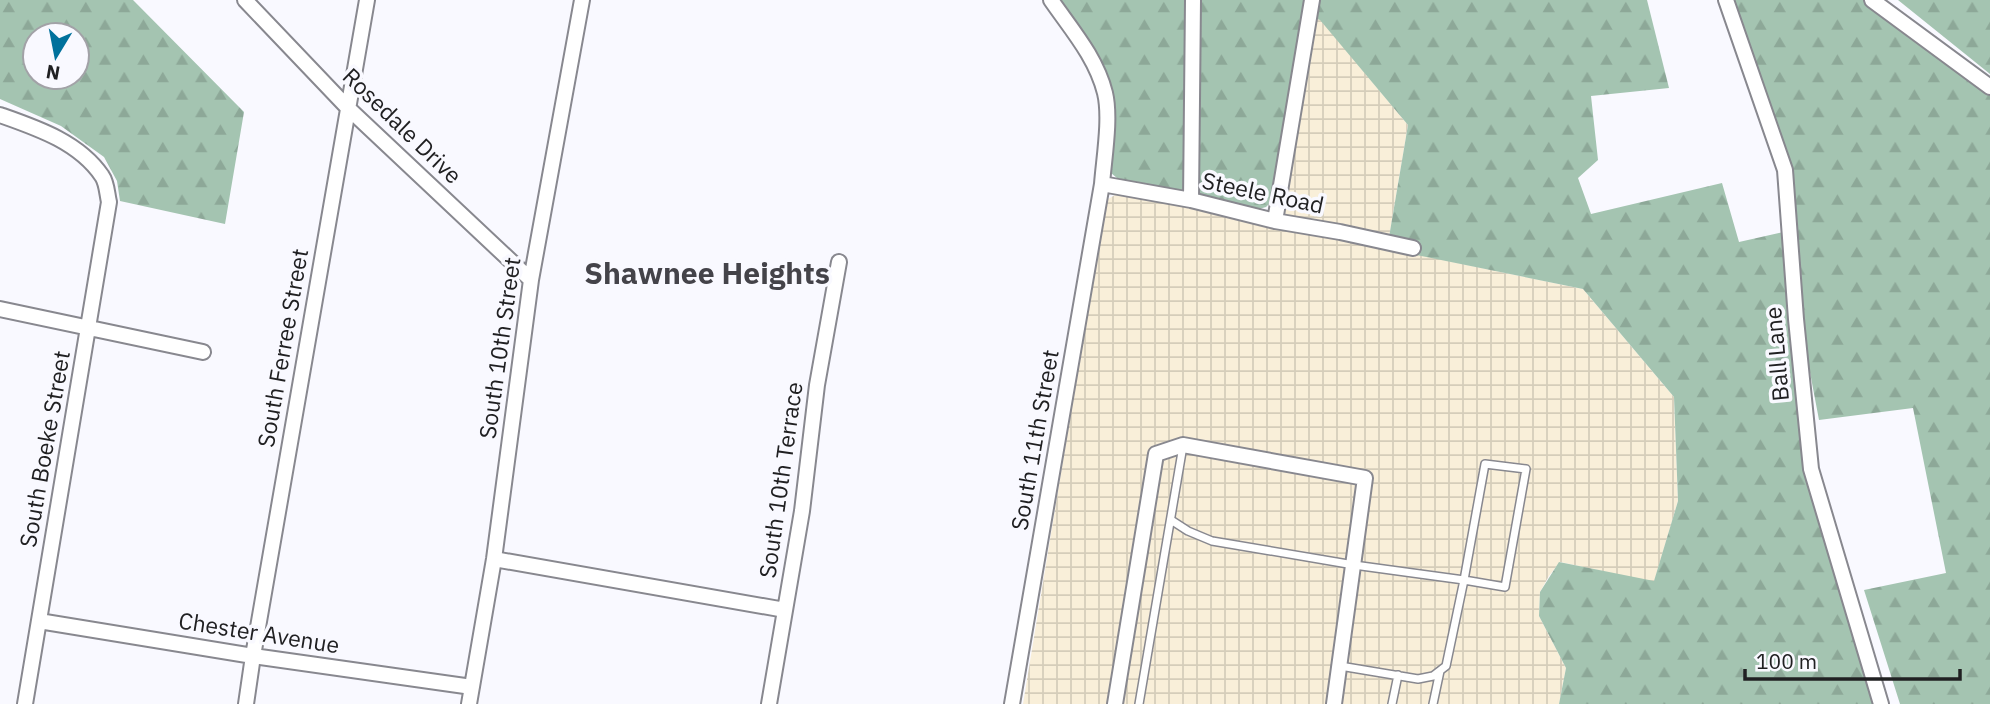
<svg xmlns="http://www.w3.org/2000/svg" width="1990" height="704" viewBox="0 0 1990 704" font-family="'IBM Plex Sans',sans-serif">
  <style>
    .industrial { fill: url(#industrial-grid) }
    .forest { fill: url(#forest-firs); fill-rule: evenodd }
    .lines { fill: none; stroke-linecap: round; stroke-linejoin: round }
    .lane-casing { stroke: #88888f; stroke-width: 10 }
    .street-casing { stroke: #88888f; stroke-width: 18 }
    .lane { stroke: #fff; stroke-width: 7 }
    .street { stroke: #fff; stroke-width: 14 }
    .labels { text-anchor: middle; stroke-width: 7; stroke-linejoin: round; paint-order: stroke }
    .street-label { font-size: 23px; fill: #202022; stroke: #f9f9ff }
    .district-label { font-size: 30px; font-weight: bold; fill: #444349; stroke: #f9f9ff }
  </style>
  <defs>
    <pattern id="industrial-grid" width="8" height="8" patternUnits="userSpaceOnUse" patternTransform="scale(1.75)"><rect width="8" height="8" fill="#f9efd9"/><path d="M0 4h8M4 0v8" fill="none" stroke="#d5cdba"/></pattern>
    <pattern id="forest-firs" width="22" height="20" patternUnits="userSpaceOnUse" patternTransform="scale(1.75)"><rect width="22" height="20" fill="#a4c4b1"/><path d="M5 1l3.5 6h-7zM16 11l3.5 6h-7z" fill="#8da898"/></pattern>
  </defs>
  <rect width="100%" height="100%" fill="#f9f9ff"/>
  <path class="industrial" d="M1315,18L1320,19L1408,125L1389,237L1291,217L1284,213L1282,206Z
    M1115,195L1189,207L1583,289L1674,397L1678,501L1654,582L1560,562L1549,576L1540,592L1539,616L1566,668L1559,704H1023L1105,205L1108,199Z"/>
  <path class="forest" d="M0,0H133L244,112L225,224L120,201L117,181L104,157L61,126L0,99ZM35,35H77V77H35Z
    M1059,0H1647L1669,88L1591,96L1598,160L1578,178L1591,214L1722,183L1739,242L1783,232L1808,476L1877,704H1559L1566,668L1539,616L1540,592L1559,562L1654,581L1678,501L1674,397L1583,289L1387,249L1408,125L1320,20L1305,15L1270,203L1266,207L1252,211L1117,178L1111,173L1108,82L1102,63L1080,26Z
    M1731,0H1866L1990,95V704H1900L1864,590L1946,573L1913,408L1819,420L1805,346L1801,271L1791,187Z
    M1898,0H1990V74Z"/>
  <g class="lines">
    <g class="lane-casing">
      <path id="lane" d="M1485,464L1526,469L1505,587L1464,580Z
        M1171,520L1188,531L1212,541L1354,565L1464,580L1446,666L1433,676L1418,679L1340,666
        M1139,704L1183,446
        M1392,704L1398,675
        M1433,704L1440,671"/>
    </g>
    <g class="street-casing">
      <path id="street" d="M245,0L348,108L531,280
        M1726,0L1785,170L1796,319L1811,469L1881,704
        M1872,0L1990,87
        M0,115C37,128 79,142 102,176C107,183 107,194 109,202L25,704
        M1102,184L1191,200L1275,221L1340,232L1413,248
        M1191,200L1193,0
        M1275,221L1312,0
        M0,309L203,352
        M494,559L785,610
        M39,621L253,656L472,687
        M246,704L253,656L367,0
        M469,704L494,559L531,280L582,0
        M769,704L802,511L817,385L839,262
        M1012,704L1102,184C1104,158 1111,118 1105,93C1096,57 1071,29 1051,0
        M1115,704L1156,454L1183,445L1365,478L1334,704"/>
    </g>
    <use href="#lane" class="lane"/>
    <use href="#street" class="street"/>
  </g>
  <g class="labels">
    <g class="street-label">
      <text transform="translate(402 126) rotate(44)" y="8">Rosedale Drive</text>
      <text transform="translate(1263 193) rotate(12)" y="8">Steele Road</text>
      <text transform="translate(283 348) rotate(-80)" y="8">South Ferree Street</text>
      <text transform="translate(500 348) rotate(-82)" y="8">South 10th Street</text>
      <text transform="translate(1777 354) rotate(-95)" y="8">Ball Lane</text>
      <text transform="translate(1035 440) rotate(-80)" y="8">South 11th Street</text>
      <text transform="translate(45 449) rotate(-80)" y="8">South Boeke Street</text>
      <text transform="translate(781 480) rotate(-82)" y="8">South 10th Terrace</text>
      <text transform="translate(259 633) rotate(9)" y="8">Chester Avenue</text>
    </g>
    <g class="district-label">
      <text x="707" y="284">Shawnee Heights</text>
    </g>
  </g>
  <g transform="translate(56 56) rotate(190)"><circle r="33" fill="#f9f9ff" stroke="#a2a2a7" stroke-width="2"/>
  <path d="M0-5L12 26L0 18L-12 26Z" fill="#00719c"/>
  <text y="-10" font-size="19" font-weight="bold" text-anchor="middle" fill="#202022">N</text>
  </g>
  <path d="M1745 669v10h215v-10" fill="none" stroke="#202022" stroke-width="3.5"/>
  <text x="1756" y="669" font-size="21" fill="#202022" stroke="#f9f9ff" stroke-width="5" paint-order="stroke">100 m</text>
</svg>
